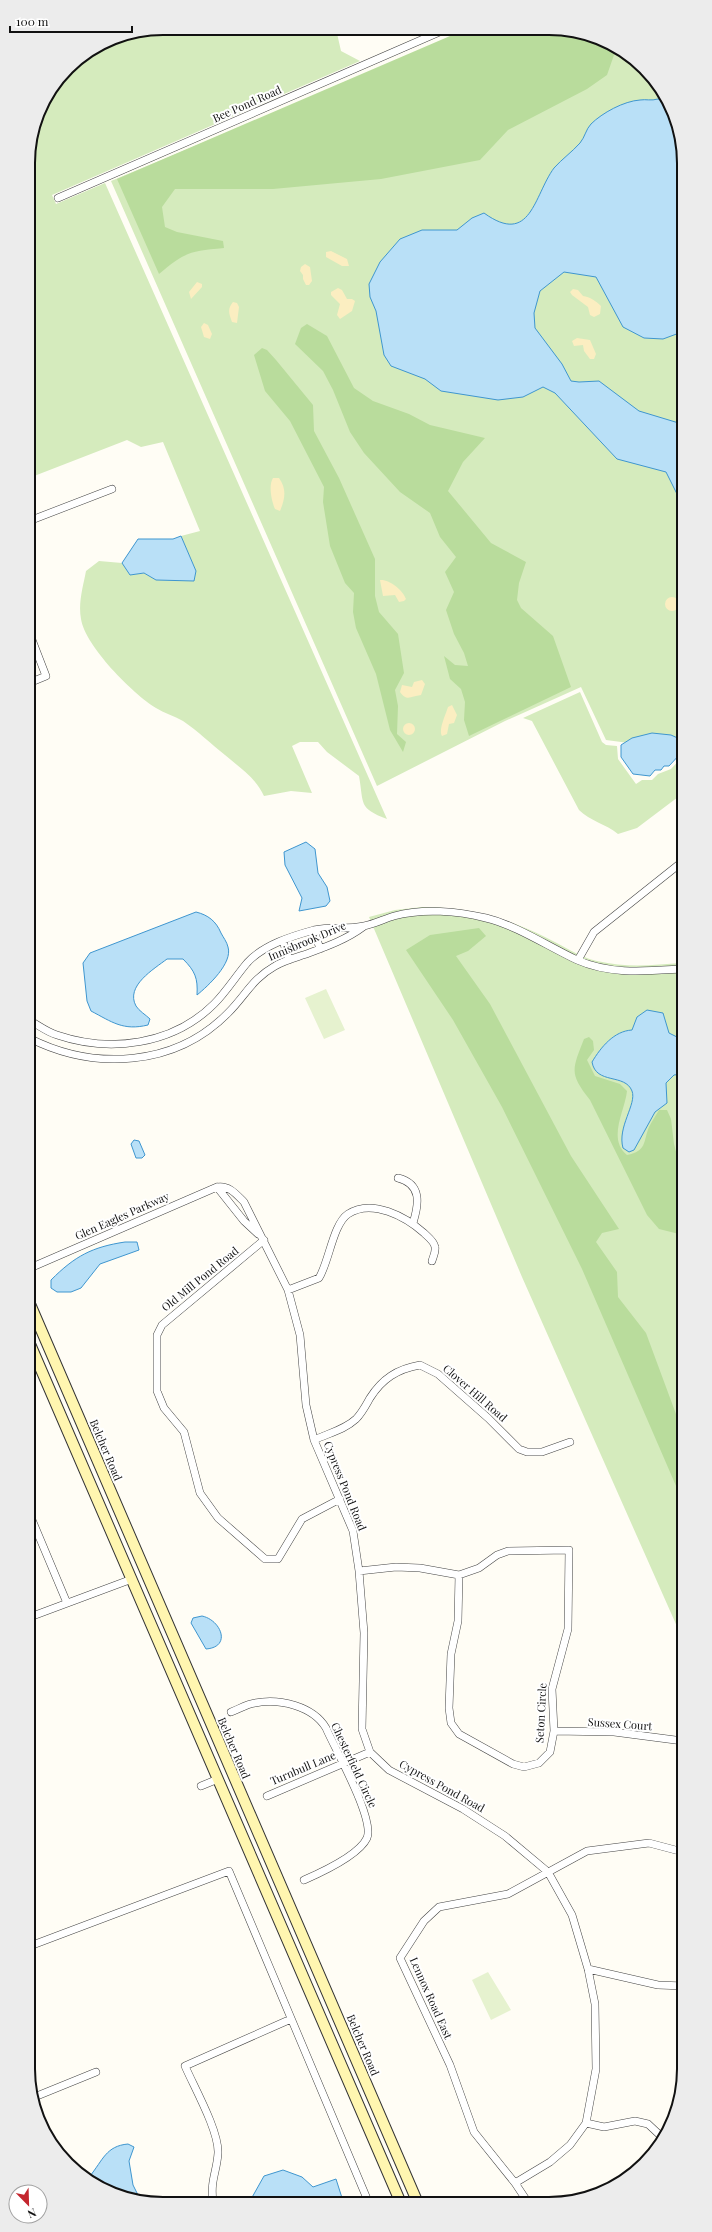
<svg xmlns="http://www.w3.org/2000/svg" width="712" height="2232" viewBox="0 0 712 2232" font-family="'Playfair Display',serif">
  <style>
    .green { fill: #d5ebbd }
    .forest { fill: #b9dc9c }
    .sand { fill: #fbeec1 }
    .pitch { fill: #e6f2cf }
    .water { fill: #b9e0f7; stroke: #3f96cf }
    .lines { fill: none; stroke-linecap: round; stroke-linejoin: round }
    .street-casing { stroke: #444; stroke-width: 8 }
    .secondary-casing { stroke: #333; stroke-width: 12 }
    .street { stroke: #fff; stroke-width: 7 }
    .secondary { stroke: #fff6b0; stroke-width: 10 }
    .labels { text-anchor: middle; stroke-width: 4; stroke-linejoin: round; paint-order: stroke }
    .street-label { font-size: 11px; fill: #111; stroke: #fff }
    .rim { fill: none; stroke: #111; stroke-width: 2 }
  </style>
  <rect width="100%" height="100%" fill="#fffdf5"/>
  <path class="green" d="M163,28L336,29L341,51L360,61L52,195L56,204L105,183L387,819C358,808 364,804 359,776L327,752L318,742H300L292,746L312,793L291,791L264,796C256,778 240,768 225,755C211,744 198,731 183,721C174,716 164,713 156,708C133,694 85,646 81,619C78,603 83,587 86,571L99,561L122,563L130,575L144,573L156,580L196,571L181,536L200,531L163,442L141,447L127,440L29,478L28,155L38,111L68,68L112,38Z
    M473,30L575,31L616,46L645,68L670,103L681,137L682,750L606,740L581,687L505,721L377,786L111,181Z
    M580,692L602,742L606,745L617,746L618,759L636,784L642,780H652L658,774L671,769L682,757V794L637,828L618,834C606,824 590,821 579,810L532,721L523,718Z
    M422,907C466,907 505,917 545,937C562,945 579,957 597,961C627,968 653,965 682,963L683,1640L522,1277L369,917L395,910Z"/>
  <path class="forest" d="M464,30L575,31L616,46L621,50L614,55L607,75L587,89L508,130L480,160L381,179L273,189H175L162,207L165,227L177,232L223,241L224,248C190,251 185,252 159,274L117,179Z
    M307,324L327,336L354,388L373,401L409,414L430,425L485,438L463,462L448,491L491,543L526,562L519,583L517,600L521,608L553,636L571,687L469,736L464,720L465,702L461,689L450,679L444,656L455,665L468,666L464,653L454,634L446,610L454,592L445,572L456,557L440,537L430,513L400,492L364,453L350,432L333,390L323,371L295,344L301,328Z
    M262,348L267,350L276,360L313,405L314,431L339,478L375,559V596L379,612L398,634L404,673L395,690L398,706L397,734L406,742L403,752L390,730L376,674L356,628L353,612L354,593L345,583L330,546L323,502L324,487L290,421L265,391L254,355Z
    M479,928L486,936L468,951L456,956L490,1004L571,1156L619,1229L602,1233L596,1242L617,1272L618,1297L646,1333L683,1433V1502L582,1269L502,1107L453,1020L406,950L430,935Z
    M589,1037L593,1041L594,1050L587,1060L595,1076L620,1084L627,1091C625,1111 607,1139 627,1155C647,1151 643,1142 649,1127C652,1121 656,1115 659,1110H667L671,1119L674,1144L683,1179V1235L659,1229L647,1215L590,1100C569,1073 572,1070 584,1039Z"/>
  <path class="sand" d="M331,251L347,259L349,266H342L326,257V252Z
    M305,264L310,267L312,281L309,285H306L303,279V275L300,271L301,267Z
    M197,282L202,284V287L191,299L189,292Z
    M338,288L342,290L347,299H352L355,301L352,311L340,319L337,315L340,304L331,295V292Z
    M573,289L578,290L583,296C590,297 596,301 601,306L600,314L594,317L590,315L588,307L572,295L570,292Z
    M233,302L237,303L239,307L237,323L232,322C229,314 227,309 233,302Z
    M204,323L208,325L212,334L210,339L204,337L201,327Z
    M577,338L590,340L596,354L594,359H590L584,351L583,345L574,346L572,341Z
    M273,478H279C287,489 285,499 280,511L275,509C272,502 268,486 273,478Z
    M380,580C389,579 403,590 406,599L404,601L399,602L395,595L383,596Z
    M665 604a7 7 0 1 1 14 0a7 7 0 1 1-14 0Z
    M422,680L425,684L421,695C411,696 407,702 400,692L402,685L412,687L414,682Z
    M452,705L457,715L454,723L449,724L447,734L442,736C438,730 446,714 448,707Z
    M403 729a6 6 0 1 1 12 0a6 6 0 1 1-12 0Z"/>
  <path class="pitch" d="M326,989L345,1030L324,1039L305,998Z
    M488,1972L511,2010L491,2020L472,1980Z"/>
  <path class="water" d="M658,99L670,103L681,137L682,332L663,339L644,338L623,327L596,277L564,272L540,291L534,313L535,328L562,364L571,381L579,382L599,381L639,411L682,424V504L666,472L617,459L555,393L543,387L523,397L498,400L441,391L425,379L391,366L384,355L376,311L370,297L369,284L380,262L400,239L422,230H457L472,218L484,213C531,247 534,195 554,168C562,159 572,152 580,143C585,137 586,129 591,124C602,113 624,101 640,100C646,99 651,101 658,99Z
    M181,536L196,571L194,581L156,580L144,573L130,575L122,563L138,539H173Z
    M652,733L671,735L682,740V752L669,766H664L661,770H655L650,776L633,774L621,757V745L632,738Z
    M306,842L315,849L318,873L327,887L330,901L326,906L299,911L302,898L285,865L284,852Z
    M196,912C208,915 216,921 221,933C223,937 227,942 228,947C233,963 208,986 197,995C198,978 195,971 183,959H167C154,969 125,986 136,1006C139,1011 146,1015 150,1019L148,1025C123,1031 112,1022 91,1011L87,1001L83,963L90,953Z
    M647,1010L663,1013L669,1033L683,1040V1074L674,1075L666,1083L667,1103L655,1112L634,1150L629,1152L623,1148C617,1127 637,1104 632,1091C625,1073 596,1085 592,1062C601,1047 614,1031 632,1030L637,1017Z
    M134,1140L139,1141L145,1155L142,1158H136L131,1144Z
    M125,1242H137L139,1250L100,1264L81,1288L71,1292H57L51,1288V1280C75,1256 92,1247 125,1242Z
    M202,1616C221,1620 232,1647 206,1649L191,1623L193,1618Z
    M128,2144L134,2147L129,2161L133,2185L138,2195L130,2199L100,2188L90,2176C103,2160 106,2146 128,2144Z
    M283,2170L302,2177L313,2187L336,2179L343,2201H250L264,2176Z"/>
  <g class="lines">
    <g class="street-casing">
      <path id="street" d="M58,198L444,30
        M29,521L112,489
        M29,632L46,676L29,683
        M314,930L320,949
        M283,941L289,960
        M578,960L594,932L682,862
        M29,1020C38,1025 47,1032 57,1035C110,1053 173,1045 214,1004C226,992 236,976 247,963C263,945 292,936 314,930C331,926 347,930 364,926C374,924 384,919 394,916C423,908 458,911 486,918C518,926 547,946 577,960C611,975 647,971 682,969
        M29,1038C94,1071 175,1067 228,1013C246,995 252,979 275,966C285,960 298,957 309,953C328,946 347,939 363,927
        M398,1178C422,1184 419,1204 413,1223
        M217,1187L244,1221L258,1234
        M264,1240L162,1325L157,1335V1391L164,1408L184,1432L200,1493L218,1518L265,1559H278L302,1519L340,1499
        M30,1268L217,1187C229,1185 236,1194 244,1202L288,1290L300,1335L306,1405L314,1440L353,1531L359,1571L364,1633L362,1729L370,1752L389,1770L463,1809L505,1836L548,1872L572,1915L588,1969L595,2004L596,2069L586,2123L570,2145L550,2162L515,2183
        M288,1290L319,1278C329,1262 333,1224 348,1214C372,1198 406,1217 424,1233C428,1237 434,1241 435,1247C436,1252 433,1257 432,1261
        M314,1440C329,1433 344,1430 356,1419C362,1413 366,1405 370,1398C382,1379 397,1369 420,1365L438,1374L488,1418L519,1449L527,1452H542L570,1442
        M30,1515L67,1603
        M359,1571L396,1567L420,1568L459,1575L479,1568L497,1555L508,1551L569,1550L568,1629L552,1689L554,1731L550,1752L539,1763L524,1767L513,1764L459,1734L451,1723L449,1708L451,1654L458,1621L459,1575
        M30,1617L132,1579
        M231,1712C239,1709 247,1704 255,1703C279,1698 313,1706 326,1728C335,1749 375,1819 367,1838C359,1855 320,1873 304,1880
        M554,1731L614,1732L683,1741
        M201,1786L218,1779
        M267,1796L370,1752
        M30,1946L229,1871L368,2201
        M588,1969L658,1985L684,1986
        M32,2098L96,2072
        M586,2123L604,2127L635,2121L648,2124L663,2138
        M213,2201C210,2181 217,2171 218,2153C219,2131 194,2087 185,2066L291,2019
        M527,2201L515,2183L474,2132L450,2065L400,1958L424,1921L439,1907L508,1894L587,1851L649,1843L683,1852"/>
    </g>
    <g class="secondary-casing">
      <path id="secondary" d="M30,1304L417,2201
        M30,1344L400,2201"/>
    </g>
    <use href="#street" class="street"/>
    <use href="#secondary" class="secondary"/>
  </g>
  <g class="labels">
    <g class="street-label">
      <text transform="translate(247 104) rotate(-24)" y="4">Bee Pond Road</text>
      <text transform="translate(307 941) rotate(-23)" y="4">Innisbrook Drive</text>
      <text transform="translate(122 1216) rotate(-24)" y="4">Glen Eagles Parkway</text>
      <text transform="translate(200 1279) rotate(-39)" y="4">Old Mill Pond Road</text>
      <text transform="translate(475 1393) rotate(41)" y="4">Clover Hill Road</text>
      <text transform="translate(106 1450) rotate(67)" y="4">Belcher Road</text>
      <text transform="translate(345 1486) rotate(68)" y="4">Cypress Pond Road</text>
      <text transform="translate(541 1713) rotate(-87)" y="4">Seton Circle</text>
      <text transform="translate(620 1724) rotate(4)" y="4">Sussex Court</text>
      <text transform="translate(234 1748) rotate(67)" y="4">Belcher Road</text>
      <text transform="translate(354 1765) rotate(65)" y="4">Chesterfield Circle</text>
      <text transform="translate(303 1768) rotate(-23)" y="4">Turnbull Lane</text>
      <text transform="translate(442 1786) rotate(29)" y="4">Cypress Pond Road</text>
      <text transform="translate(431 1998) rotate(66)" y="4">Lennox Road East</text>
      <text transform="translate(363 2045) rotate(67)" y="4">Belcher Road</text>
    </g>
  </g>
  <path d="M0 0H712V2232H0ZM163 35H549A128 128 0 0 1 677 163V2069A128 128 0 0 1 549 2197H163A128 128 0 0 1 35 2069V163A128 128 0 0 1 163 35Z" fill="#ececec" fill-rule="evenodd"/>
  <path class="rim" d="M163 35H549A128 128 0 0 1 677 163V2069A128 128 0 0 1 549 2197H163A128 128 0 0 1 35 2069V163A128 128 0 0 1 163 35Z"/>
  <g transform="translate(28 2204) rotate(157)"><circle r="19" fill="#ffffff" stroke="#a0a0a0"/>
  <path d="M0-3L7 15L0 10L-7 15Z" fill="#c4262e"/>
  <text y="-6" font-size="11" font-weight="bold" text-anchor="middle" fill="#111111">N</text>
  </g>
  <path d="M10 26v6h122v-6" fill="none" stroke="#111111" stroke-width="2"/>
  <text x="16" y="26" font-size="12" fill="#111111" stroke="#ffffff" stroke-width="3" paint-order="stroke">100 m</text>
</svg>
